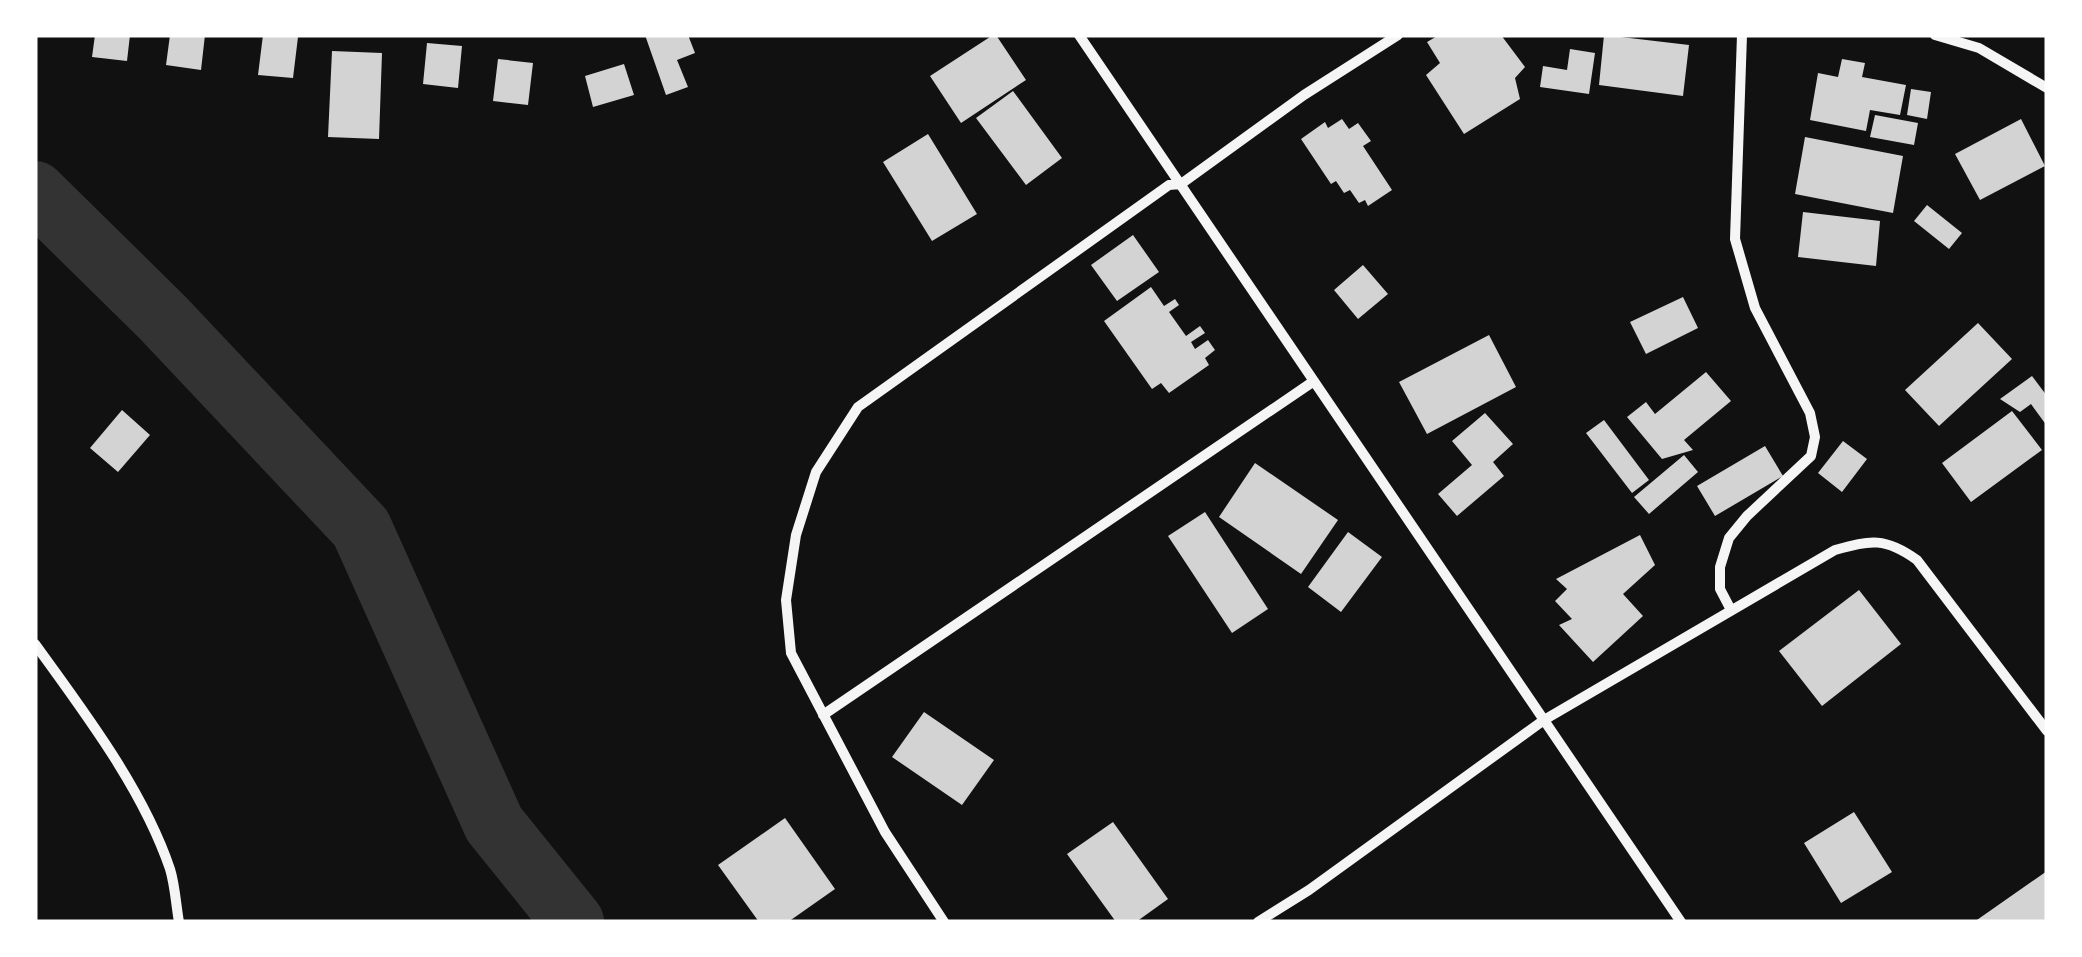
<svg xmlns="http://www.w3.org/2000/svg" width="2082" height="957" viewBox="0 0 2082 957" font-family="'Asap Condensed',sans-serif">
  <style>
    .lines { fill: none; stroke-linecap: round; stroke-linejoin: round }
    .river { stroke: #333; stroke-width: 62 }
    .building { fill: #d3d3d3 }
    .minor { stroke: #f5f5f5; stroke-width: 10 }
  </style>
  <rect width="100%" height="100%" fill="#111"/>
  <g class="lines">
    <path class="river" d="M35,192L163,318L361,528L494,824L573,922"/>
  </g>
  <path class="building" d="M95,35H130L127,61L92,57Z
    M170,35H205L201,70L166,65Z
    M263,35L298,37L293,78L258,75Z
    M645,35H688L695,53L677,60L688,87L666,95Z
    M993,35H996L1026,80L961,123L930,76Z
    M1439,35H1501L1525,67L1515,78L1520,99L1464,134L1426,75L1440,63L1427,42Z
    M1604,35L1689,45L1683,96L1599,85Z
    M427,43L462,46L458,88L423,84Z
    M1570,49L1595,53L1589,94L1540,87L1543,66L1567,70Z
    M332,51L382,53L379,139L328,137Z
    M498,59L533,63L528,105L493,101Z
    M1842,59L1865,63L1862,77L1906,85L1900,115L1870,110L1866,131L1810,120L1818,73L1838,77Z
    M624,64L634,95L593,107L585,76Z
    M1911,89L1931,92L1927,119L1907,115Z
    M1013,91L1062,158L1026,185L976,118Z
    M1875,115L1918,123L1914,145L1870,137Z
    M1342,119L1349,129L1358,123L1371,141L1363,146L1392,190L1368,206L1365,200L1359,203L1350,190L1344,193L1336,181L1331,184L1301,139L1325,122L1328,128Z
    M2021,119L2045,166L1980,200L1955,154Z
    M928,134L977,214L932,241L883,162Z
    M1805,137L1903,156L1893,213L1795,194Z
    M1927,205L1962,233L1949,249L1914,221Z
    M1803,212L1880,221L1876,266L1798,257Z
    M1133,235L1159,272L1117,301L1091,265Z
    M1363,265L1388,294L1358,319L1334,290Z
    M1151,287L1164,306L1175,299L1179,305L1169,312L1186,336L1200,326L1205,333L1191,342L1195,349L1208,340L1215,350L1205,358L1209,365L1169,393L1161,383L1152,389L1104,321Z
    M1683,297L1698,328L1646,354L1630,322Z
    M1978,323L2012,359L1939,426L1905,390Z
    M1489,335L1516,387L1427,434L1399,382Z
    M1706,372L1731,401L1684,440L1693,450L1662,459L1627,417L1646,402L1655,414Z
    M2032,376L2047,396V426L2031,404L2020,412L2000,399Z
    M122,410L150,435L118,472L90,448Z
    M2012,411L2042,450L1971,502L1942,463Z
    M1485,413L1513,444L1493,462L1504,476L1457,516L1438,494L1472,465L1452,441Z
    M1604,420L1649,480L1632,493L1586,433Z
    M1843,441L1867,459L1842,492L1818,473Z
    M1765,446L1783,476L1715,516L1697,486Z
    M1684,455L1698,472L1649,514L1634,497Z
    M1255,463L1338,520L1301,574L1219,517Z
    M1205,512L1268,609L1232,633L1168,536Z
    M1348,532L1382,557L1341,612L1308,587Z
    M1640,535L1655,565L1623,594L1643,616L1593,662L1559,625L1572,619L1555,601L1567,589L1556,579Z
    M1859,590L1901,644L1822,706L1779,651Z
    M924,712L994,760L962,805L892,757Z
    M1854,812L1892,872L1841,903L1804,843Z
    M785,818L835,889L788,922H759L718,865Z
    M1113,822L1168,899L1136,922H1116L1067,854Z
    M2047,871V922H1974Z"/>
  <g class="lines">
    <path class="minor" d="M1079,35L1681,922
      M1935,35L1979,48L2047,88
      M1731,610L1720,589V567L1729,538L1747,516L1811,456L1815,437L1810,413L1755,308L1735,239L1742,35
      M35,644C84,712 143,789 170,869C175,885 176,905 179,922
      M823,715L1314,381
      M944,922L885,832L791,653L786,600L796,535L816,472L858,407L1169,185L1181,184L1304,95L1398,35
      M1258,922L1309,890L1544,720L1835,550C1871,540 1885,537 1917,560L2047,731"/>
  </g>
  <rect width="2082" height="957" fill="none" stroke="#ffffff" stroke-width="75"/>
</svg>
